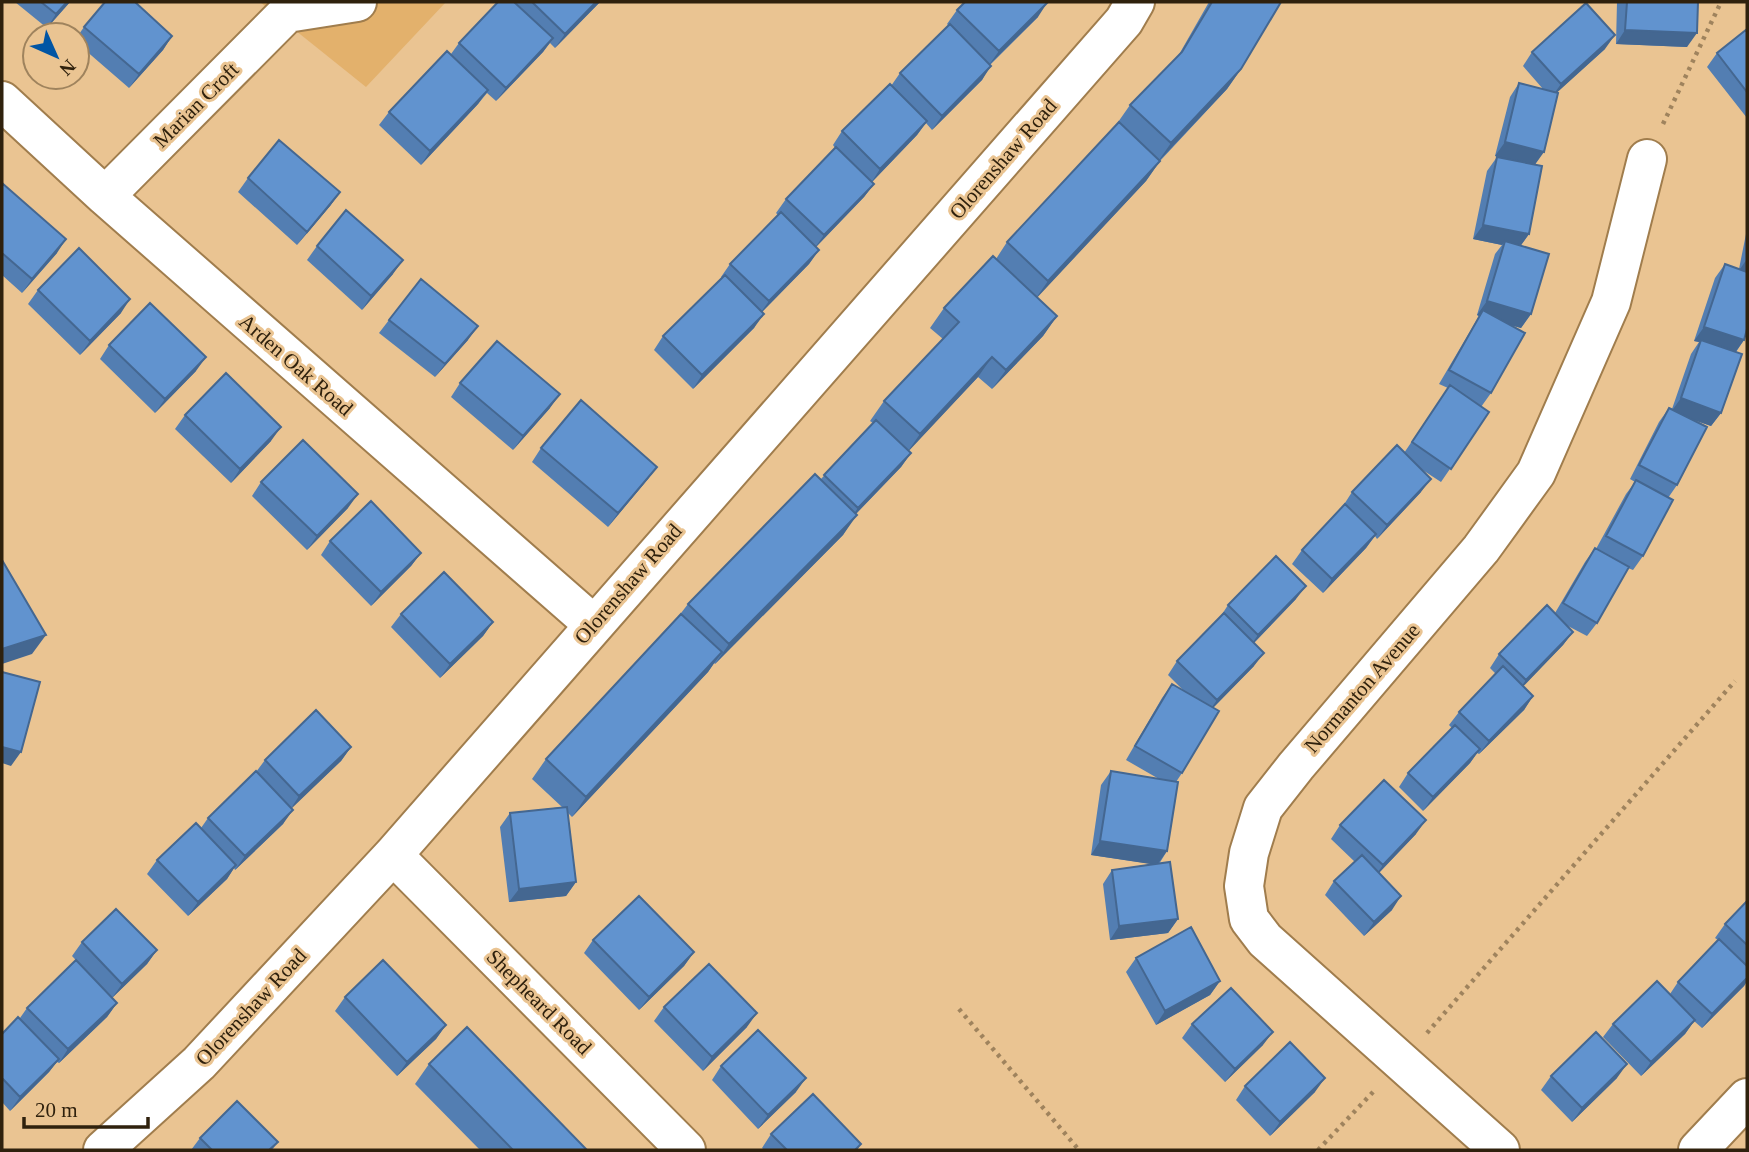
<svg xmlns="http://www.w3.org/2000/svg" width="1749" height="1152" viewBox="0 0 1749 1152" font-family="'Times New Roman',serif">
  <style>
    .green { fill: #e3b16c }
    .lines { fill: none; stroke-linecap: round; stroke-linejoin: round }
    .minor-casing { stroke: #a07d4d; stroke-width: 42 }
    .path { stroke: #9f835d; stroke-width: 4.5; stroke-dasharray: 3.5 5; stroke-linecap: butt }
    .minor { stroke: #fff; stroke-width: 38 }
    .wall { fill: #537eb2 }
    .shaded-wall { fill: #446791 }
    .building { fill: #6193cf; stroke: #446791; stroke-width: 2 }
    .labels { text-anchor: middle; stroke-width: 6; stroke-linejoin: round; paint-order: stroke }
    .street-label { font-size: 21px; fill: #2f210d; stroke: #eac492 }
  </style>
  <rect width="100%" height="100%" fill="#eac492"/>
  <path class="green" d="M260,2H446L366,87Z"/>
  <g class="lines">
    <g class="minor-casing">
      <path id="minor" d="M2,101L105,196L593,624
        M105,196L287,13L357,2
        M393,855L686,1150
        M103,1150L199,1063L393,855L1124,21L1135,2
        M1500,1150L1265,940L1249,919L1244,886L1249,853L1263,808L1296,766L1481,549L1536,473L1611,302L1647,159
        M1698,1150L1747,1098"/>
    </g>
    <path class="path" d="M1663,124L1721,2
      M959,1009L1079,1150
      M1427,1033L1735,681
      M1318,1150L1374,1091"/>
    <use href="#minor" class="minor"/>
  </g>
  <path class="wall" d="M15,2H70L47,28Z
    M498,2H600L555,48L550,43L543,52L496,101L487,93L478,104L421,165L379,125L389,112L451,54L459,43Z
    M1209,2H1281L1241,69L1227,89L1160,161L1146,181L1037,297L1057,316L1043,336L992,389L978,377L908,451L911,453L901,467L856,514L843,535L715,664L714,663L708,672L572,817L568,813L576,882L566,896L509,902L500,827L510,813L562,807L532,779L546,759L678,617L688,604L821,479L873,423L870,421L884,401L943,339L930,328L944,308L996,259L1007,242L1116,125L1130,105L1177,58Z
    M1617,2H1698L1687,47L1616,44Z
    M957,10L1038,17L990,65L982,80L932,130L926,123L917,135L872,182L874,184L864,197L816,247L819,250L809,264L762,312L754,328L693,389L654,350L663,336L722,278L721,277L730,264L778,215L776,213L786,199L835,148L833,145L842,131L891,86L900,73L949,26L947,24Z
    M84,27L172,36L163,50L129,88L77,43V37Z
    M1747,29V118L1707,67L1717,53Z
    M1605,49L1557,92L1535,165L1529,234L1521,245L1531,314L1521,328L1510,325L1491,393L1481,407L1489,412L1441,482L1421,469V492L1377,539L1375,536L1366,548L1323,593L1292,564L1302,550L1343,507V506L1352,492L1404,453L1448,388L1439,384L1479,316L1477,315L1495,254L1502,245L1473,239L1487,171L1497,157L1510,160L1495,156L1510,97L1519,83L1543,89L1523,66L1532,52Z
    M248,178L340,192L330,206L297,245L238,192Z
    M2,183L57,253L22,293L2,275Z
    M1747,229V329L1744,340L1736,352L1721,413L1711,426L1694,420L1677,485L1668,498L1643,556L1633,570L1628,568L1597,623L1587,636L1566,625L1573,632L1563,645L1523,686L1533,696L1524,710L1479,754L1477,753L1470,763L1423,811L1399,787L1408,773L1452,728L1449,725L1459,712L1496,674L1490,668L1499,654L1555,613L1585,562L1595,548L1596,549L1626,494L1635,482L1630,479L1659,422L1669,408L1672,409L1691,354L1699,342L1694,341L1715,278L1725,264L1739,269Z
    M317,246L393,274L362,310L307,260Z
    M38,290L121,313L80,355L28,304Z
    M389,320L468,340L435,377L379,333Z
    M109,345L196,371L155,413L100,359Z
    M460,383L550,408L513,450L451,397Z
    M185,415L271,441L231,483L175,429Z
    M541,448L657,467L647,480L608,527L532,462Z
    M261,482L348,508L307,550L252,496Z
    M330,541L421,553L411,566L371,606L321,555Z
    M1296,599L1254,643V666L1213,708L1182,773L1176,782L1167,851L1159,864L1178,919L1168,933L1110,940L1103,884L1112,870L1152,864L1091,855L1101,785L1111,771L1159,779L1126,760L1162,698L1172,684L1184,691L1168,675L1177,661L1219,619L1228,605Z
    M401,614L493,622L483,636L440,678L391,627Z
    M351,747L341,761L291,808L283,824L235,870L234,868L227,879L188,916L147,874L157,860L201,828L208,818L256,772L265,760Z
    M1340,825L1416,834L1379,873L1392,910L1364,936L1325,895L1334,881L1355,862L1331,839Z
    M1747,901V981L1744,986L1702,1028L1694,1021L1685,1034L1641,1076L1603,1037L1613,1024L1670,994L1678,982L1718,940L1715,938L1725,924Z
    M593,940L694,952L684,966L639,1010L584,953Z
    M82,942L157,950L147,964L112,998L72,956Z
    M1136,958L1220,981L1210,995L1156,1025L1126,972Z
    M345,997L446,1025L436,1039L397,1076L335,1011Z
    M117,1003L107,1017L59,1063L57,1062L49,1072L10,1111L2,1102V1034L20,1018L27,1008Z
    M664,1007L747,1027L703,1071L654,1021Z
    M1192,1024L1263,1045L1225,1082L1182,1038Z
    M429,1064L585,1150H480L415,1084Z
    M721,1066L796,1092L758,1129L712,1080Z
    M1551,1076L1617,1078L1572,1122L1541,1090Z
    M1245,1086L1315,1092L1270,1136L1236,1100Z
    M771,1134L861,1144L857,1150H764L762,1148Z
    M200,1138L278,1142L272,1150H191Z"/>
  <path class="shaded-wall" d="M67,2H70L47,28L56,14Z
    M596,2H600L555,48L565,34Z
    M1047,3L1038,17L989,65L999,51Z
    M1625,30L1697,33L1687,47L1616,44Z
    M1615,35L1605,49L1551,98L1561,84Z
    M172,36L163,50L129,88L139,74Z
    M553,38L543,52L496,101L506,88Z
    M991,66L982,80L932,130L942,116Z
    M1241,69L1227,89L1157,163L1171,143Z
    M488,90L478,104L421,165L430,151Z
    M927,121L917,135L871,183L880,169Z
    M1505,142L1544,152L1534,166L1495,156Z
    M1160,161L1146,181L1034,301L1048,281Z
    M874,184L864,197L814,249L824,235Z
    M340,192L330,206L297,245L307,232Z
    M1483,225L1529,234L1519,248L1505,241L1502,245L1473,239Z
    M66,239L57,253L22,293L32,279Z
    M819,250L809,264L759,315L769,301Z
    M1747,259V274L1738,272Z
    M403,260L393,274L362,310L371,296Z
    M130,299L121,313L80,355L90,341Z
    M1487,301L1531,314L1521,328L1479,316L1483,310L1479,316L1477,315Z
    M764,314L754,328L693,389L702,375Z
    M1057,316L1043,336L992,389L1006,370Z
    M478,326L468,340L435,377L445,364Z
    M1704,327L1744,340L1734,354L1701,340L1699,342L1694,341Z
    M206,357L196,371L155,413L165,399Z
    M992,357L978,377L906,454L920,434Z
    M560,394L550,408L513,450L523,436Z
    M1681,398L1721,413L1711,426L1671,412Z
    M281,427L271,441L231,483L240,469Z
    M911,453L901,467L848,522L858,508Z
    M657,467L647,480L608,527L618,513Z
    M1431,479L1421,492L1377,539L1387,525Z
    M358,494L348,508L307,550L317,536Z
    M857,515L843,535L715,664L729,644Z
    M1376,534L1366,548L1323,593L1332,579Z
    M421,553L411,566L371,606L381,592Z
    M1306,586L1296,599L1248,649L1258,635Z
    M493,622L483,636L440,678L450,664Z
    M1573,632L1563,645L1516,694L1526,680Z
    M46,635L32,654L2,664V649Z
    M722,652L708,672L572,817L586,797Z
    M1264,653L1254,666L1207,714L1217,700Z
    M1533,696L1524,710L1479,754L1489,741Z
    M2,747L21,752L11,766L2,763Z
    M351,747L341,761L290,810L299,796Z
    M1480,749L1470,763L1423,811L1433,797Z
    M293,810L283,824L235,870L245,856Z
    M1426,820L1416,834L1373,879L1383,865Z
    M1100,841L1167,851L1157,865L1091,855Z
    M236,865L227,879L188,916L198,902Z
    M576,882L566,896L509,902L519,889Z
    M1401,896L1392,910L1364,936L1374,922Z
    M1178,919L1168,933L1110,940L1119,926Z
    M157,950L147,964L112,998L122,984Z
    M694,952L684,966L639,1010L649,997Z
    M1747,978V981L1744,986L1702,1028L1712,1014Z
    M1220,981L1210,995L1156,1025L1165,1011Z
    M117,1003L107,1017L59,1063L68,1049Z
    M757,1013L747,1027L703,1071L712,1057Z
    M1695,1020L1685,1034L1641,1076L1651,1062Z
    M446,1025L436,1039L397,1076L407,1062Z
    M1273,1032L1263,1045L1225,1082L1235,1069Z
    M59,1059L49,1072L10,1111L20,1097Z
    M1627,1064L1617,1078L1572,1122L1582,1108Z
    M806,1078L796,1092L758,1129L768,1115Z
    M1325,1078L1315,1092L1270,1136L1280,1122Z"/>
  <path class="building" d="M41,2H67L56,14Z
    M105,2H135L172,36L139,74L84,27Z
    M498,2H514L553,38L506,88L459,43Z
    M532,2H596L565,34Z
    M965,2H1046L1047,3L999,51L957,10Z
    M1212,2H1281L1241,69L1171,143L1130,105L1182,52Z
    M1627,2H1698L1697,33L1625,30Z
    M1586,3L1615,35L1561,84L1532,52Z
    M950,24L991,66L942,116L900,73Z
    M1747,29V92L1717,53Z
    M447,51L488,90L430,151L389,112Z
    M1519,83L1558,93L1544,152L1505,142Z
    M890,84L927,121L880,169L842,131Z
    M1119,122L1160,161L1048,281L1007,242Z
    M279,140L340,192L307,232L248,178Z
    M836,147L874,184L824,235L786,199Z
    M1497,157L1542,166L1529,234L1483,225Z
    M2,183L66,239L32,279L2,253Z
    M346,210L403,260L371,296L317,246Z
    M781,212L819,250L769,301L730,264Z
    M1505,241L1549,254L1531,314L1487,301Z
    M79,248L130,299L90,341L38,290Z
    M993,256L1057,316L1006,370L992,357L920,434L884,401L959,322L944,308Z
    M1725,264L1747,272V329L1744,340L1704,327Z
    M725,275L764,314L702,375L663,336Z
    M421,279L478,326L445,364L389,320Z
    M150,303L206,357L165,399L109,345Z
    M1483,310L1525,333L1491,393L1449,370Z
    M1701,340L1742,354L1721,413L1681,398Z
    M497,341L560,394L523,436L460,383Z
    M226,373L281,427L240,469L185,415Z
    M1450,385L1489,412L1451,469L1412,442Z
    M581,400L657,467L618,513L541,448Z
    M1669,408L1707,427L1677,485L1639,465Z
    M876,420L911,453L858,508L824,475Z
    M303,440L358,494L317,536L261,482Z
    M1397,445L1431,479L1387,525L1352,492Z
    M815,474L857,515L729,644L688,604Z
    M1636,480L1673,500L1643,556L1606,536Z
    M371,501L421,553L381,592L330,541Z
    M1345,504L1376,534L1332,579L1302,550Z
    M1595,548L1629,567L1597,623L1563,603Z
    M1276,556L1306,586L1258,635L1228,605Z
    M2,560L46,635L2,649Z
    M444,572L493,622L450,664L401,614Z
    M1547,605L1573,632L1526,680L1499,654Z
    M1224,613L1264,653L1217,700L1177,661Z
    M681,614L722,652L586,797L546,759Z
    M1503,666L1533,696L1489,741L1459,712Z
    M2,672L40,682L21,752L2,747Z
    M1172,684L1219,711L1182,773L1135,746Z
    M316,710L351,747L299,796L265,760Z
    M1455,725L1480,749L1433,797L1408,773Z
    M256,771L293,810L245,856L208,818Z
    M1111,771L1178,782L1167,851L1100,841Z
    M1384,780L1426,820L1383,865L1340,825Z
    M567,807L576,882L519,889L510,813Z
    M196,823L236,865L198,902L157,860Z
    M1362,855L1401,896L1374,922L1334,881Z
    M1170,862L1178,919L1119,926L1112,870Z
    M639,896L694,952L649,997L593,940Z
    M1747,901V945L1725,924Z
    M116,909L157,950L122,984L82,942Z
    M1191,927L1220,981L1165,1011L1136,958Z
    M1719,939L1747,966V978L1712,1014L1678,982Z
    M76,960L117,1003L68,1049L27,1008Z
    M383,960L446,1025L407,1062L345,997Z
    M709,964L757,1013L712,1057L664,1007Z
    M1657,981L1695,1020L1651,1062L1613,1024Z
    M1231,988L1273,1032L1235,1069L1192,1024Z
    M18,1017L59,1059L20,1097L2,1078V1034Z
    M467,1027L586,1149L585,1150H513L429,1064Z
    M758,1030L806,1078L768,1115L721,1066Z
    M1596,1032L1627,1064L1582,1108L1551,1076Z
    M1290,1042L1325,1078L1280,1122L1245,1086Z
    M813,1094L861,1144L855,1150H787L771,1134Z
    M237,1101L278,1142L269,1150H212L200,1138Z"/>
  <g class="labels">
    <g class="street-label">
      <text transform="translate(196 105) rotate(-45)" y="7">Marian Croft</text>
      <text transform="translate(1003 159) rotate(-49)" y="7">Olorenshaw Road</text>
      <text transform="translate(296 365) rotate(41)" y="7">Arden Oak Road</text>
      <text transform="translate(628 584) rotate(-49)" y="7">Olorenshaw Road</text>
      <text transform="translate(1362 688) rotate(-49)" y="7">Normanton Avenue</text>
      <text transform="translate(539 1002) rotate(45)" y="7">Shepheard Road</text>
      <text transform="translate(251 1007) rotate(-47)" y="7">Olorenshaw Road</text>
    </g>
  </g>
  <rect width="1749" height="1152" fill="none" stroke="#2f210d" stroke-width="7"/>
  <g transform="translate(56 56) rotate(135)"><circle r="33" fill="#eac492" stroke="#9f835d" stroke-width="2"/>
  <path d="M0-5L12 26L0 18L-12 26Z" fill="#0155a4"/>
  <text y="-10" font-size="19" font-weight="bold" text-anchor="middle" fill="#2f210d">N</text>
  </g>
  <path d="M24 1117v10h124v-10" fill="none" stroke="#2f210d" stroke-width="3.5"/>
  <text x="35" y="1117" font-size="21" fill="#2f210d" stroke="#eac492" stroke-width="5" paint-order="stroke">20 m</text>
</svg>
